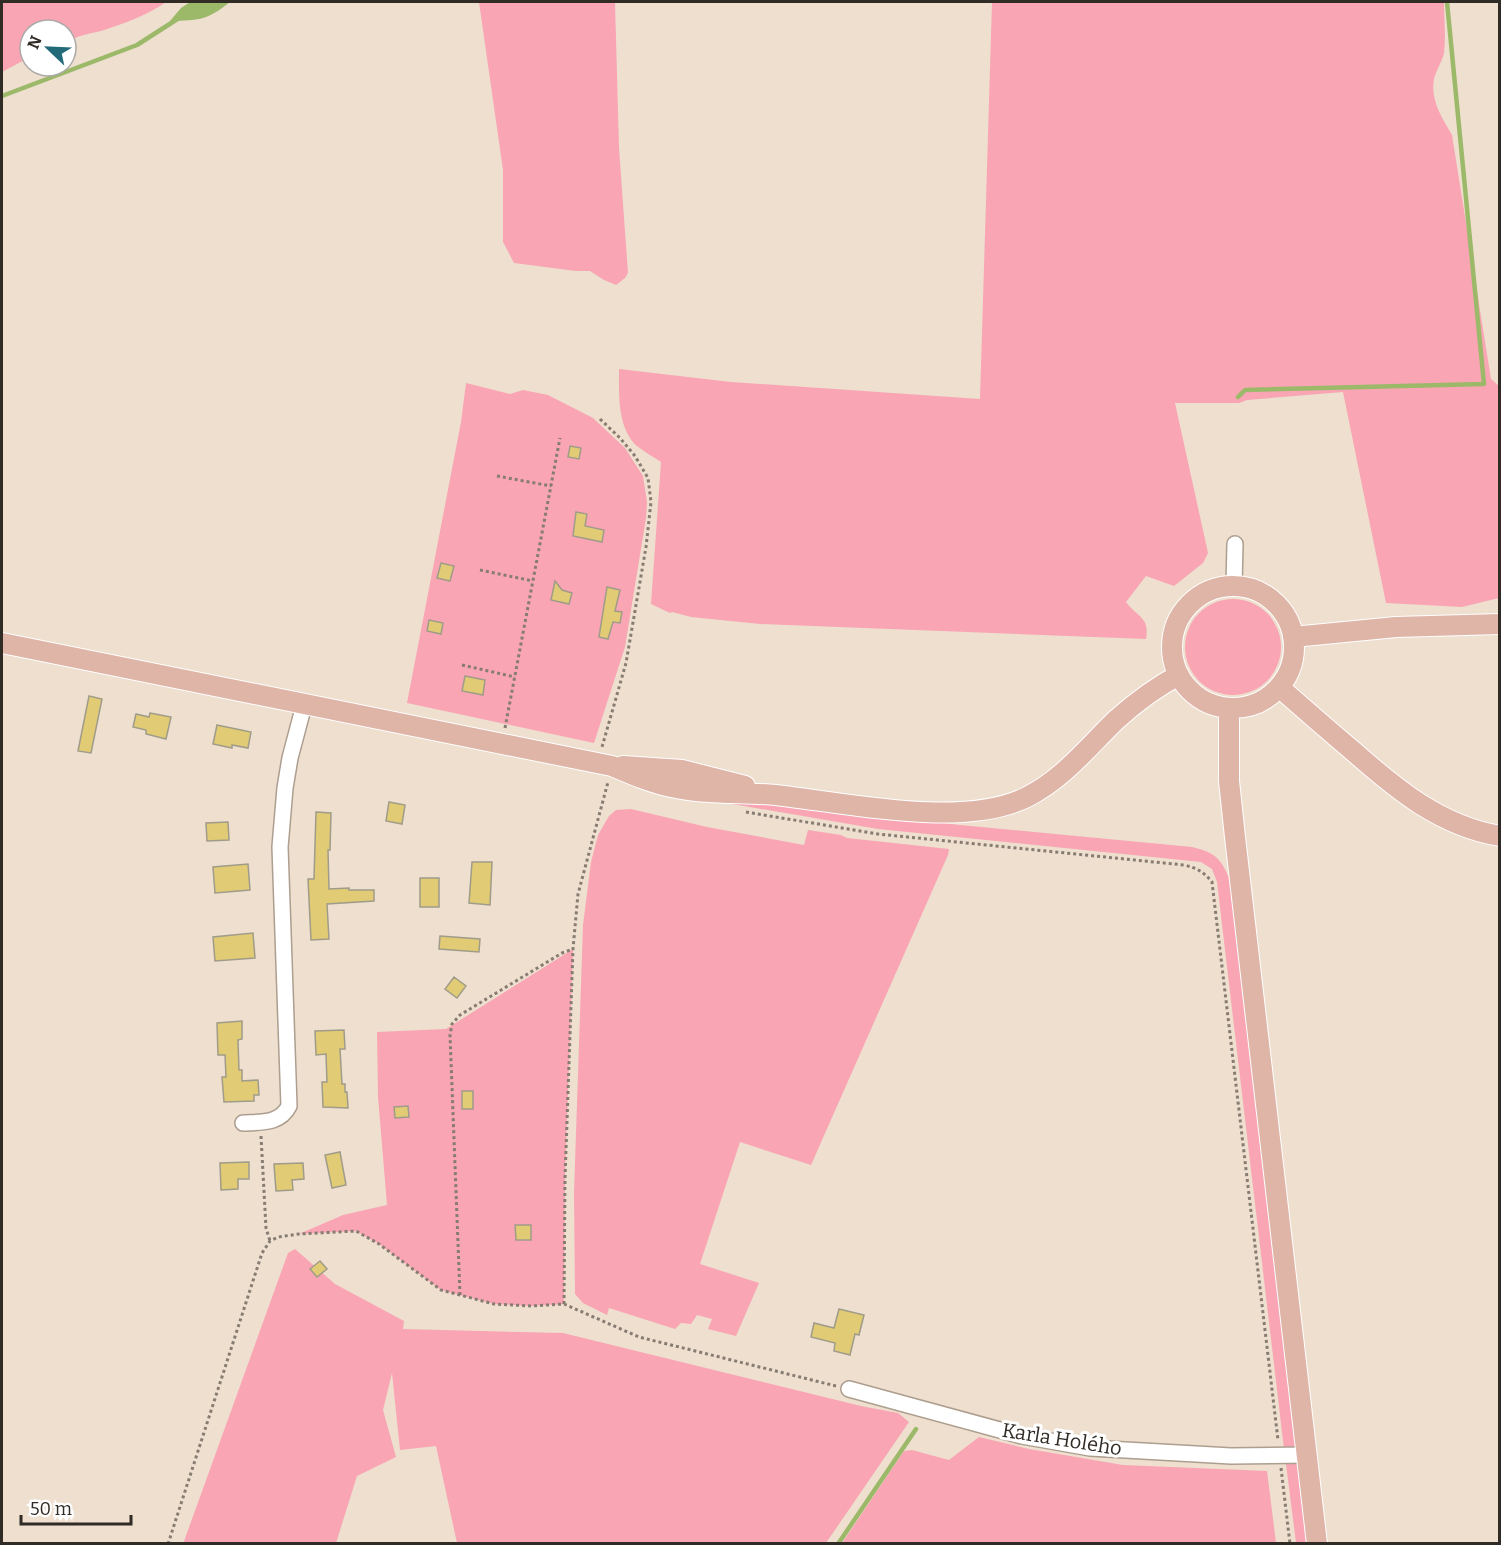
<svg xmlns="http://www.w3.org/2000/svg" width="1501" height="1545" viewBox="0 0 1501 1545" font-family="Bitter,serif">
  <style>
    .green { fill: #f9a5b4 }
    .water { fill: #9cb869 }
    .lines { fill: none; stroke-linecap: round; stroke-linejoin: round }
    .stream { stroke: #9cb869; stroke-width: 4.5 }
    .building { fill: #e1cb74; stroke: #a09c89; stroke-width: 1.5 }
    .minor-casing { stroke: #ad9e8f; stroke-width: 18 }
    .major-casing { stroke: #fff; stroke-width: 22 }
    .path { stroke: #867c72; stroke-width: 3; stroke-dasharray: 3 3; stroke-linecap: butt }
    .minor { stroke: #fff; stroke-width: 15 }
    .major { stroke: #dfb5a8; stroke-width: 20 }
    .labels { text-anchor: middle; stroke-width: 6; stroke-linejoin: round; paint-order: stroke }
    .street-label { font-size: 20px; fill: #312b25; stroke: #fff }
  </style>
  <rect width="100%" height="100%" fill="#eedfcf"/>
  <path class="green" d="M2,2H166C148,15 123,24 101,31C89,34 77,35 66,43V30H30V57L2,72Z
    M479,2H615L619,148L628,273L625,278L616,285L604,280L590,271H576L514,263L503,242V170Z
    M992,2H1444C1444,18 1446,36 1444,53C1442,62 1436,70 1434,79C1430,100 1442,118 1452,135L1491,379L1499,386V598L1462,607L1386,603L1343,392L1247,400L1239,403H1175L1208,553L1203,563L1174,586L1146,576L1126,602C1138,618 1150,617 1146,639L760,624L691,617L672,612L670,613L651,604L661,462C654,457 644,452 637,446C617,428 619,394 619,369L731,382L980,399Z
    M466,383L510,394L523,390L548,395L593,418L625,448L643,476L647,502L646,518L625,647L594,743L407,703L461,422Z
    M1185 647a48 48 0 1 1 96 0a48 48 0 1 1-96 0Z
    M753,800L960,825L1192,847C1217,853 1221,859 1231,882L1297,1447L1284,1449L1217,882L1212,869L1201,862L878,829L715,801Z
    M631,809L707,827L804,845L808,830L841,835L847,838L949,849L948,855L811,1165L740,1142L700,1264L759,1283L736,1336L708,1329L712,1319L697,1315L691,1324L681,1323L675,1329L609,1308L607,1315L583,1303L575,1294L574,1193L583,925L591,862L598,835L609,816L616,810Z
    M573,949L565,1179L564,1304L531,1306L494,1304L441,1290L379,1244L356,1231L299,1234L343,1215L387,1205L378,1097L377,1032L446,1029Z
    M295,1249L335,1284L404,1321L403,1329L563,1333L861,1406L898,1413L909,1422L826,1543H457L436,1446L400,1450L392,1373L383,1410L396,1457L357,1476L336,1543L183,1544L288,1253Z
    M979,1437L1029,1449L1123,1465L1267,1471L1276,1543H842L904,1451L912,1450L949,1460Z
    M1298,1463L1308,1543H1296L1286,1464Z"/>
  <path class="water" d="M190,2H230C206,21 200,20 170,21L181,8Z"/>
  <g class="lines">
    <path class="stream" d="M2,96L137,45L179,18
      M1238,397L1245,390L1484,384L1447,2
      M838,1544L916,1429"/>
  </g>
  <path class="building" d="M570,446L581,448L579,459L568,457Z
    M576,512L587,514L585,526L604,530L602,542L573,536Z
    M441,563L454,566L450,581L437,578Z
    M555,581L562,590L572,593L569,604L551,600Z
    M607,587L620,590L615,611L622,612L620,623L613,622L608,639L599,637Z
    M429,620L443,623L441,634L427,631Z
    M465,676L485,680L483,695L462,691Z
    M89,696L102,699L91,753L78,751Z
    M150,713L171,717L166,739L146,734V730L133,727L136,714L149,717Z
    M217,725L251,732L248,748L232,745V748L213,744Z
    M389,802L405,805L402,824L386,821Z
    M316,812L331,813L330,850H328L329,889L349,888V890H374V901L327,904L329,939L311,940L308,879H314Z
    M228,822L229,840L207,841L206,823Z
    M472,862H492L490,905L469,903Z
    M248,864L250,890L215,893L213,867Z
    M420,878H439V907H420Z
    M253,933L255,958L215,961L213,937Z
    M440,936L480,939L479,952L439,949Z
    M454,977L466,986L457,998L445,989Z
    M242,1021V1039L238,1040L239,1070H242V1081L258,1080L259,1095H254V1101L224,1102L222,1077H226L225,1055H218L217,1023Z
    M344,1030L345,1049H340L342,1084H345V1092H347L348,1108L323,1107L322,1082H327L326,1054L316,1055L315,1031Z
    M462,1091H473V1109H462Z
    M408,1106L409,1117L395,1118L394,1107Z
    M340,1152L346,1185L332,1188L325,1155Z
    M249,1162V1179H238V1189L221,1190L220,1163Z
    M303,1163L304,1179L292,1180L293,1190L276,1191L274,1164Z
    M515,1225H531V1240H516Z
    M320,1261L327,1269L317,1277L310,1269Z
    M839,1309L864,1315L859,1335L855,1334L850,1355L834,1351L835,1343L811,1337L814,1323L834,1328Z"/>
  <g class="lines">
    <g class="minor-casing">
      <path id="minor" d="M1234,586L1235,544
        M243,1123C261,1122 280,1124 289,1106L280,847L285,788L290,758L304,705
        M849,1389L1022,1436L1090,1448L1231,1456L1307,1455"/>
    </g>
    <g class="major-casing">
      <path id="major" d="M1172 647a61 61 0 1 1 122 0a61 61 0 1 1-122 0Z
        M1293,637L1396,627L1500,624
        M2,643L612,766C633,775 654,784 676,788C709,795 743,792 776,795C846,803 963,829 1027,797C1063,779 1088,747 1116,720C1136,702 1156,687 1179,675
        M1279,687C1303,708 1328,730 1353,751C1396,789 1440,826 1500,836
        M1229,708V781L1235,837L1317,1544
        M623,766L682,770L745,786"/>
    </g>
    <path class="path" d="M600,419L620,438L635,456L648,478L651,502L646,547L626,663L602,747
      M497,476L551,486
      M480,570L533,581
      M462,665L515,677
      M505,728L560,438
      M746,812L878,834L1184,865C1197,868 1204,872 1212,882L1278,1440
      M261,1136L266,1228L270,1241
      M460,1295L450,1035L452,1024L460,1015L562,953L573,949
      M564,1304L565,1179L573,949L578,894L608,782
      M1281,1468L1290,1544
      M168,1544L262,1253L270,1241L278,1237L299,1234L356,1231L379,1244L441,1290L494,1304L531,1306L564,1304L639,1337L836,1386"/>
    <use href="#minor" class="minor"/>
    <use href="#major" class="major"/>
  </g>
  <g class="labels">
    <g class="street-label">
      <text transform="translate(1062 1439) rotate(9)" y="7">Karla Holého</text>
    </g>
  </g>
  <rect width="1501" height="1545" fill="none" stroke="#312b25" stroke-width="6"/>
  <g transform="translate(48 48) rotate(293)"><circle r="28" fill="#ffffff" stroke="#adaaa8" stroke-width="1.5"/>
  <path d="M0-4.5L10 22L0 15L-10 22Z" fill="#236a78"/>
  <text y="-9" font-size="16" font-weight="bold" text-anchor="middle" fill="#312b25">N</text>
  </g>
  <path d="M21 1515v9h110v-9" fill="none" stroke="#312b25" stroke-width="3"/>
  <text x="30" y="1515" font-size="18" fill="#312b25" stroke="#ffffff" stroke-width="4.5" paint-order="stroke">50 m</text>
</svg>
